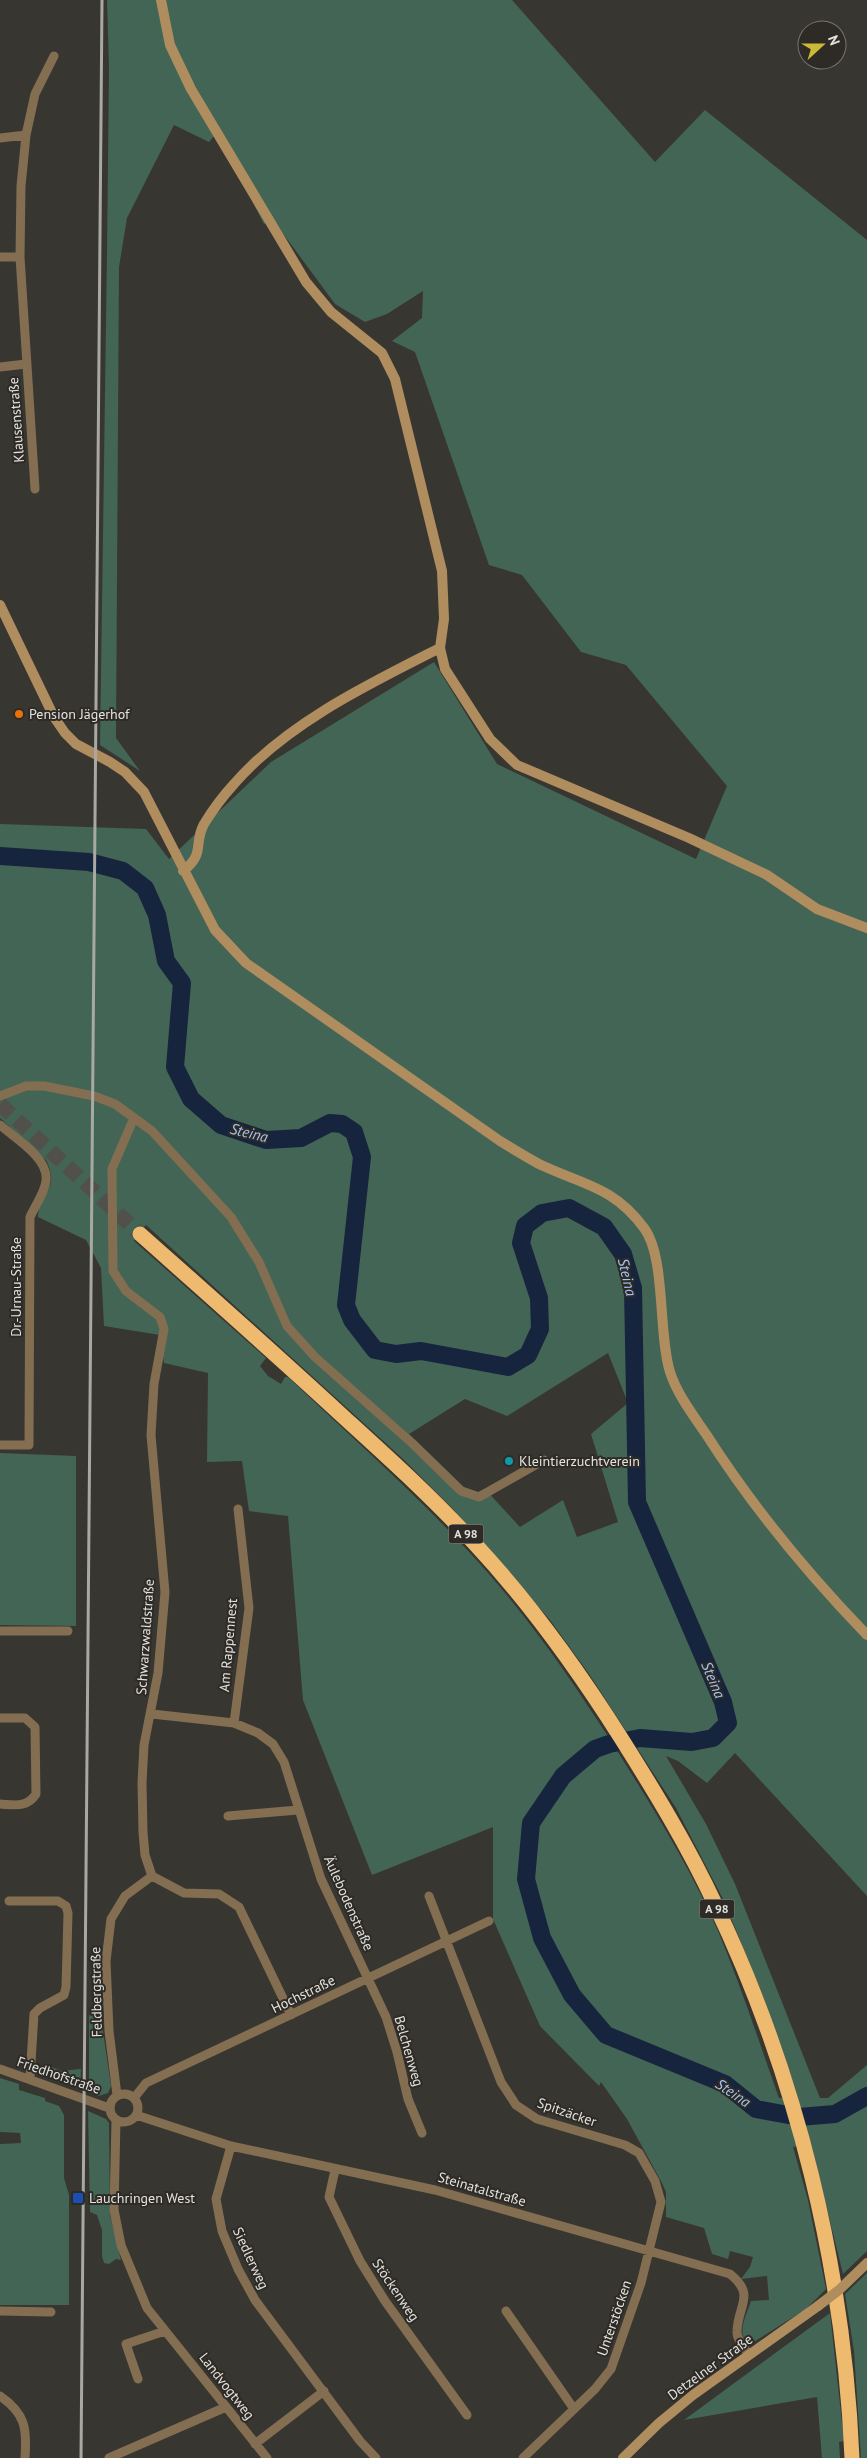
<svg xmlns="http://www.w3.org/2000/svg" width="867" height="2458" viewBox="0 0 867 2458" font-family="'PT Sans',sans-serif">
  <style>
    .green { fill: #436555; fill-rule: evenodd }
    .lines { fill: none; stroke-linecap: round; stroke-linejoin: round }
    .river { stroke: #16253d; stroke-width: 18 }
    .highway-tunnel { stroke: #52504a; stroke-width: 15; stroke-dasharray: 15 8; stroke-linecap: butt }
    .street { stroke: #836e52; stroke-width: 9 }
    .secondary { stroke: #af8d5f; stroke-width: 10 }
    .highway { stroke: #eeba70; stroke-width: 15 }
    .rail { stroke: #a9a8a3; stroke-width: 3 }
    .secondary-bridge { stroke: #af8d5f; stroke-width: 10 }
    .food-dot { fill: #e8710a; stroke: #2e2b26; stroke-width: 2 }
    .culture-dot { fill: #0f9aa8; stroke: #2e2b26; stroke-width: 2 }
    .transit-dot { fill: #1a4fb4; stroke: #2e2b26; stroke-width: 2 }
    .labels { text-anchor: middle; stroke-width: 4; stroke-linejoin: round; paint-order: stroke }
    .shield { fill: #2e2b26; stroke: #adaba7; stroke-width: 1 }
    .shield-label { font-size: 12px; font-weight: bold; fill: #e3e2de }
    .street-label { font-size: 14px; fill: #e3e2de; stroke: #2e2b26 }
    .poi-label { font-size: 14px; fill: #e3e2de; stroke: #2e2b26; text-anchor: start }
    .water-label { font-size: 15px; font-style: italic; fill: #a4c4f6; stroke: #2e2b26 }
  </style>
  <rect width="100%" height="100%" fill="#383630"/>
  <path class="green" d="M107,0H512L655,162L705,110L867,240V1896L735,1753L707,1783L678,1761L666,1756L706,1824L735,1884L820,2098H828L867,2065V2251L843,2274L811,2144L793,2147L808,2200L826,2289L806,2309L752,2343C733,2339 747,2314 751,2301L769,2300L767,2276L741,2279L750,2267L753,2257L730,2251L728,2259L712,2254L704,2228L666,2217V2192L662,2183L627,2119L601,2082L599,2086L540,2026L493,1919V1827L372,1875L303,1700L288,1516L249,1511L242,1461L207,1462L208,1373L164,1363L160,1335L104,1326L101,1268L86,1240L38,1217C39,1191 61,1191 46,1160L0,1118V824L146,829L169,859L271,762L434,662L497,764L696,859L727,786L626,665L581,652L522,575L489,565L415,352L392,341L422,318L423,291L387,314L365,322L335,304L273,220L264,224L241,179L214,136L209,142L174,125L127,218L119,267L116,738L140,771L100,745L107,253L109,68ZM146,1225L403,1459L454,1510L550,1620L589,1674L676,1808L724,1901L763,1996L798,2098H779C759,2042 741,1986 718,1931C690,1867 653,1808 616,1749C572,1680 526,1613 470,1553C413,1491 349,1435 288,1377H285L281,1384L268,1376L260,1366L266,1358L134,1241ZM608,1353L628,1403L591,1434L618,1522L577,1537L563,1500L520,1527L485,1489L478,1492L464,1487L409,1434L465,1399L507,1416Z
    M0,1453L76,1456V1626L0,1625Z
    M89,2015L101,2018L111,2086L108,2093L99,2096L89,2092Z
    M45,2064L61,2071L81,2069L80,2089L41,2075Z
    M0,2078L19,2084V2090L45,2098V2101L59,2106L64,2115V2178L69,2195V2305H0V2144L21,2143L20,2133L0,2132Z
    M88,2111L106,2119L109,2123L110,2215L121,2260L116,2259L109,2264L104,2263L102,2256V2230L97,2215L90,2212Z
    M867,2273V2458H861L854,2351L845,2294Z
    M830,2313L844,2441L839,2442L840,2458H822L817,2397L684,2420Z"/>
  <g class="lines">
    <path class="river" d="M0,856L89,862L123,871L145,888L157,915L166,961L182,983L175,1067L191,1099L221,1125L266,1140L301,1138L330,1123L342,1124L354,1132L362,1157L346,1305L352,1320L375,1350L396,1354L421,1351L508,1367L528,1355L540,1329L539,1298L521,1243L525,1226L542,1213L569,1208L604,1227L623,1254L633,1288L637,1502L723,1702L728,1723L713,1738L692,1742L640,1738L609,1744L595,1749L563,1776L531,1823L526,1879L542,1938L572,1995L606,2035L725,2084L756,2109L799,2117L835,2114L867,2096"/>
    <path class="highway-tunnel" d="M0,1104L140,1234"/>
    <path class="street" d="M0,138L26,135
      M0,257H20
      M0,367L26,364
      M35,489L20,257L21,186L26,135L35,94L54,56
      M0,1096L26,1086H44L94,1096L115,1104L152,1131L231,1217L259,1262L287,1326L315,1357L413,1444L461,1491L479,1497L544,1460
      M133,1120L112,1169L113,1271L126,1291L160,1317L164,1329L154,1384L151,1435L165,1592L158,1673L144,1745L142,1783L143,1832L145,1855L152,1876L184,1893L219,1894L239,1907L291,2015
      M0,1125C16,1139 49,1158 46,1181C45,1192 35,1206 30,1217L29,1445H0
      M0,1631H68
      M152,1714L234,1723L258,1733L273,1744L284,1762L321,1879L386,2017L397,2052L408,2099L422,2133
      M0,1718H25L35,1727L36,1794C27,1808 15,1805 0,1804
      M234,1723L249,1608L238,1509
      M228,1816L298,1810
      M429,1896L501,2082L516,2105L537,2119L625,2145L639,2153L655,2181L661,2202L641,2283L611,2369L595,2389L523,2458
      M9,1901H58L66,1906L68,1913L66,1987L64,1995L40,2008L34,2014L30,2078
      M0,2069L109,2108
      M110 2108a14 14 0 1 1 28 0a14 14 0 1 1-28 0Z
      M117,2095L109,2031L106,1961L111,1919L125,1896L152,1876
      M134,2098L146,2083L489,1921
      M136,2115L231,2146L435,2190L730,2274C756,2295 738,2305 737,2331C736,2339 745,2348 749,2355
      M116,2120L114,2210L121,2245L147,2308L267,2458
      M231,2146L216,2199L222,2231L238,2269L255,2300L360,2441L376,2458
      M335,2170L329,2197L360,2261L385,2301L467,2415
      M0,2311L51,2312
      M506,2311L574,2409
      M138,2379L126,2344L165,2331
      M0,2396C26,2414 27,2429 25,2458
      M255,2444L324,2391
      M109,2458L226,2407"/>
    <path class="secondary" d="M161,0L170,45L191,89L306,282L331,312L382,353L395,379L442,571L444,619L440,648L445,669L490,739L517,765L689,838L767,875L817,909L867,928
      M0,605L54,717L65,733L76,744L110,762L125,772L144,792L215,930L246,963L500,1141C513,1149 526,1157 539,1164C583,1185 613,1186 644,1228C666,1257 658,1334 670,1372C677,1394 693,1415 706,1434C752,1506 807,1573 867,1635
      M183,871C206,853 193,844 204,824C212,811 223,796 234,784C287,723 369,684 440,648
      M623,2458L659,2423L693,2395L818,2306"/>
    <path class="highway" d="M140,1234C210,1296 280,1358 348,1421C392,1461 435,1500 475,1544C530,1603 578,1670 621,1738C655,1792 688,1846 715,1904C797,2076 844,2268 852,2458"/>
    <path class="rail" d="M81,2458L102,0"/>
    <path class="secondary-bridge" d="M818,2306L839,2290L867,2263"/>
  </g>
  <circle class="food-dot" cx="19" cy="714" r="5"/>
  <circle class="culture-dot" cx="509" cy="1461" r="5"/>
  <rect class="transit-dot" x="72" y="2192" width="12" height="12" rx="2.5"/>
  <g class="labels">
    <g class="shield">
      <rect x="448.5" y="1524.5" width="35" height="19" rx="4"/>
      <rect x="699.5" y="1899.5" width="35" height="19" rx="4"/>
    </g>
    <g class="shield-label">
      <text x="466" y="1538">A 98</text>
      <text x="717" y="1913">A 98</text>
    </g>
    <g class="street-label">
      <text transform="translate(16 420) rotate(-94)" y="5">Klausenstraße</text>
      <text transform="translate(16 1287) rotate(-90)" y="5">Dr.-Urnau-Straße</text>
      <text transform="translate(145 1637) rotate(-86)" y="5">Schwarzwaldstraße</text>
      <text transform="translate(228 1645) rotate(-85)" y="5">Am Rappennest</text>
      <text transform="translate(349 1903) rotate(66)" y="5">Äulebodenstraße</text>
      <text transform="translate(96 1992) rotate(-91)" y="5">Feldbergstraße</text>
      <text transform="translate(303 1994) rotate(-26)" y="5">Hochstraße</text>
      <text transform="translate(409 2051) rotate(74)" y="5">Belchenweg</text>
      <text transform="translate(59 2075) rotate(19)" y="5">Friedhofstraße</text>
      <text transform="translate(567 2112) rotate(19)" y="5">Spitzäcker</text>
      <text transform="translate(482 2189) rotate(16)" y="5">Steinatalstraße</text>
      <text transform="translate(251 2258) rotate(65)" y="5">Siedlerweg</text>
      <text transform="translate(396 2290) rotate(56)" y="5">Stöckenweg</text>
      <text transform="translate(614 2318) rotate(-71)" y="5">Unterstöcken</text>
      <text transform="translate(710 2367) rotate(-36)" y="5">Detzelner Straße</text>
      <text transform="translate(227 2386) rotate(52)" y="5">Landvogtweg</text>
    </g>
    <g class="poi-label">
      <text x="29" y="719">Pension Jägerhof</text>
      <text x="519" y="1466">Kleintierzuchtverein</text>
      <text x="89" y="2203">Lauchringen West</text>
    </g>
    <g class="water-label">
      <text transform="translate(249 1133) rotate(14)" y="5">Steina</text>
      <text transform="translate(627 1277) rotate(77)" y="5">Steina</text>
      <text transform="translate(713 1680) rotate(67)" y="5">Steina</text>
      <text transform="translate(733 2093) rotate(34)" y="5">Steina</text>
    </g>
  </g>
  <g transform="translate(822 45) rotate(69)"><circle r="24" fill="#2e2b26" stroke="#767470"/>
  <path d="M0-4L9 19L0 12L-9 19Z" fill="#cbba39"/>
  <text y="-8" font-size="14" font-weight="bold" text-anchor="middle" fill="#e3e2de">N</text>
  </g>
</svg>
